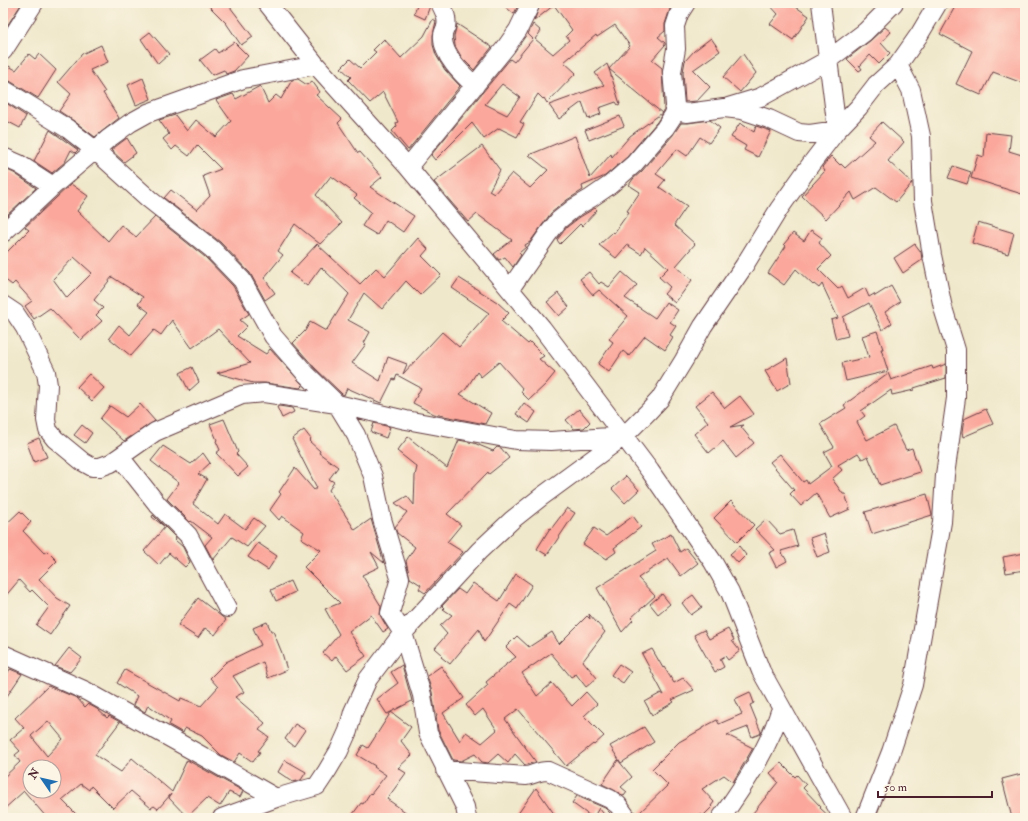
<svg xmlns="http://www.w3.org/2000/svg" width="1028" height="821" viewBox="0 0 1028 821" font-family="'IM FELL Double Pica',serif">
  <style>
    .building { fill: #fba79b; fill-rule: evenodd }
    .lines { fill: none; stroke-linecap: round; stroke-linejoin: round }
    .street-casing { stroke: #633d43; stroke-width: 20 }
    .street { stroke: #fff; stroke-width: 18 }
  </style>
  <rect width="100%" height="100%" fill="#fcf5e5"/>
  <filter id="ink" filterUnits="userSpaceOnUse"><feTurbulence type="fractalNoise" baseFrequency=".025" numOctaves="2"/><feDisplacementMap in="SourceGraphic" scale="8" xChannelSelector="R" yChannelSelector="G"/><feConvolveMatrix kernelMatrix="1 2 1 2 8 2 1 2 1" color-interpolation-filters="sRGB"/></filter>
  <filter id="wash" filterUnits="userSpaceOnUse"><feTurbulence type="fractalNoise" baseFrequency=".012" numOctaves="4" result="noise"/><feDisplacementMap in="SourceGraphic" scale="16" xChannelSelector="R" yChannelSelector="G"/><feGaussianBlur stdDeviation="0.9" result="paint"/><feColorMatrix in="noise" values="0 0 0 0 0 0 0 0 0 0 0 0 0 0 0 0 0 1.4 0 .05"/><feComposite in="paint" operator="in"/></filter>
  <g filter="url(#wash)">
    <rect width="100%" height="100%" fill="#f0e8cb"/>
    <g id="blocks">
      <path class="building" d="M3,3H22L3,32Z
        M206,3H227L253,37L241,45L226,23Z
        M418,3H430V6L425,19L414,14Z
        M501,3H519L514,14Z
        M541,3H664L670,9L665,24V31L658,37L665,43V45L652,60L662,68L664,109V111L657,122L627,157L605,176L582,186L583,190L567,200L551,213L530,242L525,245L526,247L519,253L521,255L513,267L505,257L499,260L494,254L512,240L477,214L468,222L434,182L482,146L500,170L489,191L494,194L512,173L530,188L548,170L529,155L575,136L590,178L611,154L612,157L630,136L662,113L609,69L620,104L618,105L616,102L599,108L601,114L588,119L582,102L559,119L549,105L604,85L595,73L607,64L609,69L630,46L615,25L597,37L596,35L564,62L576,73L547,103L544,98L543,99L538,94L520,122L524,124L517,137L499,128L484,139L472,123L435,160L431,155L510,59L514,62L533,39L528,34L533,24L541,31L535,39L553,54L569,40L566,36L572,30L554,5L534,21ZM502,84L520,97L507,115L485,104Z
        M768,3H798L796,7L809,16L793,40L770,24L778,14Z
        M957,3H1025V84L993,72L981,95L956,84L972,51L940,34Z
        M433,19L436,21L433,35V45L436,55L445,70L460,86L408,150L392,131L397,126L396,123L398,122L383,92L370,103L348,80L351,77L341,68L350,59L360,68L376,52L373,50L384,39L401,58L424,36Z
        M457,24L492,47L474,70L462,58L455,46L454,36Z
        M885,27L891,32L881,43L890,53L879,64L870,55L860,66L859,65L862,69L859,71L847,59L871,40Z
        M150,32L169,54L158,64L141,39Z
        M711,38L720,51L693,70L710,87L697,101L685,102L683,72L685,61L694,51Z
        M234,42L248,56L234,71L226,74L224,70L212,75L200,60L215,49L218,53Z
        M101,45L108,62L90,70L105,92L103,93L119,118L95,137L74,121L59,111L71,94L58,82L82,54Z
        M29,54L35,59L39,54L56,70L38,98L8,80L3,79V63L16,70Z
        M743,54L756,73L740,92L723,77Z
        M143,78L151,99L136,105L128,85Z
        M298,79L307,85L312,81L320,92L316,95L342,119L338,123L358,153L360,152L382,177L370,187L414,216L403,232L386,220L377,235L362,226L371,212L354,198L357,195L331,176L316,195L342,223L320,244L295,224L278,251L283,255L264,278L275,293L265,300L250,273L220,242L164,198L171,190L197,210L210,196L203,176L221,169L197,145L189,156L176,146L172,150L163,139L169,134L159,120L175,115L187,131L196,120L216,137L231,121L216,100L233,94L236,99L260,86L268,103L276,95L281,99L292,80Z
        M3,101L26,116L20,128L3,119Z
        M620,116L624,126L589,140L585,130Z
        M710,120L720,128L709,143L700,137L687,156L677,149L656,174L665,180L659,187L687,206L674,225L695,244L676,266L692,280L675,303L664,294L670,287L659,277L668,268L645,247L641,254L627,245L616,258L599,245L613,232L614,233L629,212L627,211L640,192L629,185L633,179L642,171L673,135L681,123H688Z
        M882,122L904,142L888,161L912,183L896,202L876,187L855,200L851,192L826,219L802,196L825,171L822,167L831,156L840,165L841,164L845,168L875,141L869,136Z
        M740,123L754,132L756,126L771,131L758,157L744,150L746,146L731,137Z
        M50,130L78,150L75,153L71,150L65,162L52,173L34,161Z
        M986,132L1011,135L1009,151L1025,156V195L971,178L978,155L984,157Z
        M127,138L136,153L124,162L111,150Z
        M953,166L971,172L967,184L948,178Z
        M3,168L14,173L36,188L6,216L3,214Z
        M71,184L88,196L77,211L108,241L121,225L136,237L155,217L205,257L233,286L249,314L240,320L247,326L237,336L266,354L270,349L303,385L300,388L265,383H253L217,373L250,363L218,329L192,348L172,320L161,335L154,330L131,356L109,338L119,325L130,335L149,312L138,304L143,297L112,277L94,300L103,308L96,315L102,321L81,340L50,308L34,319L25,306L32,301L15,282L12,285L3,278V256L29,230L25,227ZM74,257L92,273L67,298L53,279Z
        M595,208L597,210L582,226L580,224L560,244L557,240L567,227L580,217Z
        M978,222L1014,233L1008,254L972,243Z
        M811,230L822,238L819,243L831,256L818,269L838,289L842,286L848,298L865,288L869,297L874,294L875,296L891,286L900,302L885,312L892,323L882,330L869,303L843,317L848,336L836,339L831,320L838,318L822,284L819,288L814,284L813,285L796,269L784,285L768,273L786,246L784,244L793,233L804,241Z
        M418,238L428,249L422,256L441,275L420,295L406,281L382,309L364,293L348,320L370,332L364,343L366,344L352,363L380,381L388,357L407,364L403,374L442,332L459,347L489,313L452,288L459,278L497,302L509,313L501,321L528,344L530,342L544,356L539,359L555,373L546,384L529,400L521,392L523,389L499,362L481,377L477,372L466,389L460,394L491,413L485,424L434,414L413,403L421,388L397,375L395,380L393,379L381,403L347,388L344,395L342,394L314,367L293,343L305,331L310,322L326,331L349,294L321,267L307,286L290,273L317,244L360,284L376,268L385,276Z
        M915,244L921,252L922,260L903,273L894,258Z
        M589,272L599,284L601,282L609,287L622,272L637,285L625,298L655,318L666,302L678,310L670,322L676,326L670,335L673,337L665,350L645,336L629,356L623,351L609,372L598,364L613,342L609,339L628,316L599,290L593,295L580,279Z
        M558,293L569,307L559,316L547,302Z
        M877,331L883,349H881L888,371L846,381L842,363L869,357L862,336Z
        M787,358L791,383L777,391L765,371Z
        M946,364V378L914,388V390L892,395L891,390L861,411L865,416L857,422L867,440L894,426L906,450L912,448L920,472L880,485L868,456L862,459L858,453L838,465L842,470L832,479L843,494H845L850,509L830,518L816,493L801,506L790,494L794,490L770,462L780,454L803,482L806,480L808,484L832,466L824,452L834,447L820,424L846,408L844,405L888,373L891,380L932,366L933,369Z
        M192,367L199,382L189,391L180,373Z
        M89,374L104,388L92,401L77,387Z
        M712,392L725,408L740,396L754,414L730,427L744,425L741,427L754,443L736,458L723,441L709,453L694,434L708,422L695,406Z
        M524,403L536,412L529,423L516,414Z
        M140,404L155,421L124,441L100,419L110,406L126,417Z
        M279,406L292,408L294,412L282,418L277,407Z
        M579,409L590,422L584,428L574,429L566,420Z
        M986,409L993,424L963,437L962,433L964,419Z
        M224,419L238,452L236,454L248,467L238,476L216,453L220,450L216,441L217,440L210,424Z
        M374,423L390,427L386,438L371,432Z
        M82,425L92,433L85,443L74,435Z
        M304,430L311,439L309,441L320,451L319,453L338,467L329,479L334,482L329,490L355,530L371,519L384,563L371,552L379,567L362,575L381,606L380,615L388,629L383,632L371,615L349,632L366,656L347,670L336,656L332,661L323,653L339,634L325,609L340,603L304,567L321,550L301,538L304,532L282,516L279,520L270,510L281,494L279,492L295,468L314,490L317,488L292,439Z
        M408,437L447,468L459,440L474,443L493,451L497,447L501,448L509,458L489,474L488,472L447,514L461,525L447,542L463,552L425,593L419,589L421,585L410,578L406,561L415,547L397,533L395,527L407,512L395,503L407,496L414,505L415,476L417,467L397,451Z
        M39,438L47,457L34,462L27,443Z
        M163,446L191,464L203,453L210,463L198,474L207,479L193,504L218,524L225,514L245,529L254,518L265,526L247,547L232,537L213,560L205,545L212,537L191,521L190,522L167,499L179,483L151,461Z
        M626,476L639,490L625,503L612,489Z
        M927,494L932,515L872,534L865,512Z
        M731,501L754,525L737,542L714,518Z
        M567,508L575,513L547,555L537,549L550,528L551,529Z
        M20,511L31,522L23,531L44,553L47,551L57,561L39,579L57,598L70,606L50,635L36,625L49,607L32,590L30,592L19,580L3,599V527Z
        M153,515L176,538L175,540L183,547L190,562L185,567L169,553L159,565L144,551L165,527L152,517Z
        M633,516L641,527L614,548L616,552L606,559L583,544L594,528L606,536Z
        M766,519L780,534L793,530L798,546L781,551L787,561L776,567L769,553L775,550L755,529Z
        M824,533L830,552L817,557L810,538Z
        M671,534L680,552L686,548L698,563L681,576L668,558L638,578L655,596L631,618L633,620L622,632L597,588L656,551L652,544Z
        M258,543L277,556L268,570L248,557Z
        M739,546L746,555L738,563L730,554Z
        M1025,553V570L1006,573L1003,557Z
        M516,574L532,585L517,609L510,604L484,642L479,629L450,664L441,657L443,655L435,648L447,634L440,626L452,615L443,609L444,608L442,606L458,589L465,594L473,583L499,601Z
        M290,581L295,592L276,601L271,590Z
        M662,594L670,604L658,614L650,604Z
        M693,595L702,607L691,615L682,603Z
        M198,598L226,620L215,635L205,628L198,638L178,625Z
        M589,614L605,632L583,661L597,678L586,687L576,674L571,677L551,653L522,673L537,696L552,683L572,706L586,692L597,704L584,716L604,736L594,745L593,744L566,766L518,709L505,719L536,762L525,765L515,754L508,763L498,754L488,763L482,762L475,754L461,761L453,760L438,730L436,716L437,715L435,711L432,692L427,676L441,666L464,698L443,713L460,741L466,732L482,743L497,730L483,709L475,716L466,705L488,685L486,682L506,665V664L516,657L506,647L517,636L529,647L552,632L559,644L587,616L590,619Z
        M267,622L271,631H273L282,653L287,670L268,678L263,662L233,676L244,692L235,697L265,723L259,730L269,737L258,751L260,752L253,762L240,753L234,762L221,755L202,736L185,728L183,733L169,725L171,721L148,705L145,712L133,705L137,696L117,683L125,670L180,701L181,698L201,706L218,687L210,678L226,662L261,645L253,628Z
        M728,629L734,640L732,641L740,651L728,660L725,656L720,659L724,667L715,672L694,635L704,630L709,639Z
        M69,648L82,658L70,672L55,666Z
        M652,649L663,668L664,667L674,683L683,678L694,690L672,700L674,702L652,715L645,702L661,693L664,695L642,654Z
        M619,664L631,672L623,683L611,675Z
        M402,665L412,701L391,712L411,727L401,741L412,755L398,768L406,773L387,799L414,818H350L361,803L363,804L370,793L371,794L386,775L374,767L375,766L357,755L363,745L368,748L391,712L387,714L377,699L398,683L391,672Z
        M10,669L22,674L3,702V681Z
        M48,686L77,698L85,707L88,704L97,709L107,718L109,716L120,722L95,755L121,772L132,758L172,792L187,760L243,791L240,797L229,792L220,806L207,798L187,817L169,798L171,794L158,809L154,806L151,808L131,791L113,808L91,786L89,790L81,784L62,800L80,818H47L24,791L3,810V778L20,762L15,755L20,751L10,740L24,728L15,718ZM48,721L63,739L47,756L31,736ZM30,767H54V791H30Z
        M750,692L754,703L750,705L761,732L760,734L752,737L748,727L727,735L753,748L733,782L724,775L702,789L714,802L711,806L712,807L703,816L701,814L696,818H637V815L668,785L652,769L679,742L702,729V728L717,720L719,724L742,714L735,699Z
        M295,724L305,730L294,746L285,739Z
        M644,727L654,742L621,763L610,746Z
        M285,760L306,772L301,780L293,782L278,772Z
        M618,760L632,777L621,787L627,792L624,796L614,790L602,784Z
        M781,763L795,777L797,775L806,785L803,788L821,807L820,808L831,818H749L778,782L770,773Z
        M1025,773V818H1012L1002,779Z
        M536,788L557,818H515Z
        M577,796L605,808L611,814L607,818L599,808L593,818L572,803Z"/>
    </g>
  </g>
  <g filter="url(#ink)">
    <use href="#blocks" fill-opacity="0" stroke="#633d43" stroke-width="1"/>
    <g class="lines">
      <g class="street-casing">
        <path id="street" d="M267,3L316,65L408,167L542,328L650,471L713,562L730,592L761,671L843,818
          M440,3C444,11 448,18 446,27C445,29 443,33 443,35C441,55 463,75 475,86
          M3,51L34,3
          M3,89L68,129L95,150L149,199L212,249L242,280L273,336L306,374L337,404L356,435L373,476L382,519L400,578L390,613L403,633L422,695L428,733L465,807L467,818
          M728,107L761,97L828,60L865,32L894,3
          M675,111L687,113L724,108L742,110L769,119L799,133L810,134L837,130L821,3
          M3,157L19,164L53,186
          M408,167L506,47L518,30L531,3
          M3,233L53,186L108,139L130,123L148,113L243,79L316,65
          M510,289L548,234L559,220L574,208L591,198L610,185L634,164L665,128L673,116L675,111V105L672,72L676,49L675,26L679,14L686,3
          M3,305L15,313L25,328L46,372L48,385L46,420L48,430L55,439L83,462L92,467H100L111,463L155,432L242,395L264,393L337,404L406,420L516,440L551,441L624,436
          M120,457L158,505L188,535L227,608
          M3,654L86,691L197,753L276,798
          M445,770L526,776C534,775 540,770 548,771L610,799L618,805L627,818
          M222,818L276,798L317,786L327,771L339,751L348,731L353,712L368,679L403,633L479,551L512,520L541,497L624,436L648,412L660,399L684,360L703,326L744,266L779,209L811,164L837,130L859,107L876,85L898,65L919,35L938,3
          M721,818C745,784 769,748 781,708
          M865,818L891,752L913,685L942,522L945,475L956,398V350L943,308L932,255L923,201L921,136L911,90L898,65"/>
      </g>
      <use href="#street" class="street"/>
    </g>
  </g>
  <rect width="1028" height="821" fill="none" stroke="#fcf5e5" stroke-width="16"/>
  <g transform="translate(42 779) rotate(304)"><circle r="19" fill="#fcf5e5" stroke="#b59f9b"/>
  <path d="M0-3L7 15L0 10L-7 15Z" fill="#1f6fb2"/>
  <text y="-6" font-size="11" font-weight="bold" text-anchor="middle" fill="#4a1f2b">N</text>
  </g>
  <path d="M878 791v6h114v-6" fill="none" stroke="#4a1f2b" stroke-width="2"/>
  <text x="884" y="791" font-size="12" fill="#4a1f2b" stroke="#fcf5e5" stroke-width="3" paint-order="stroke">50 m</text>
</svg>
